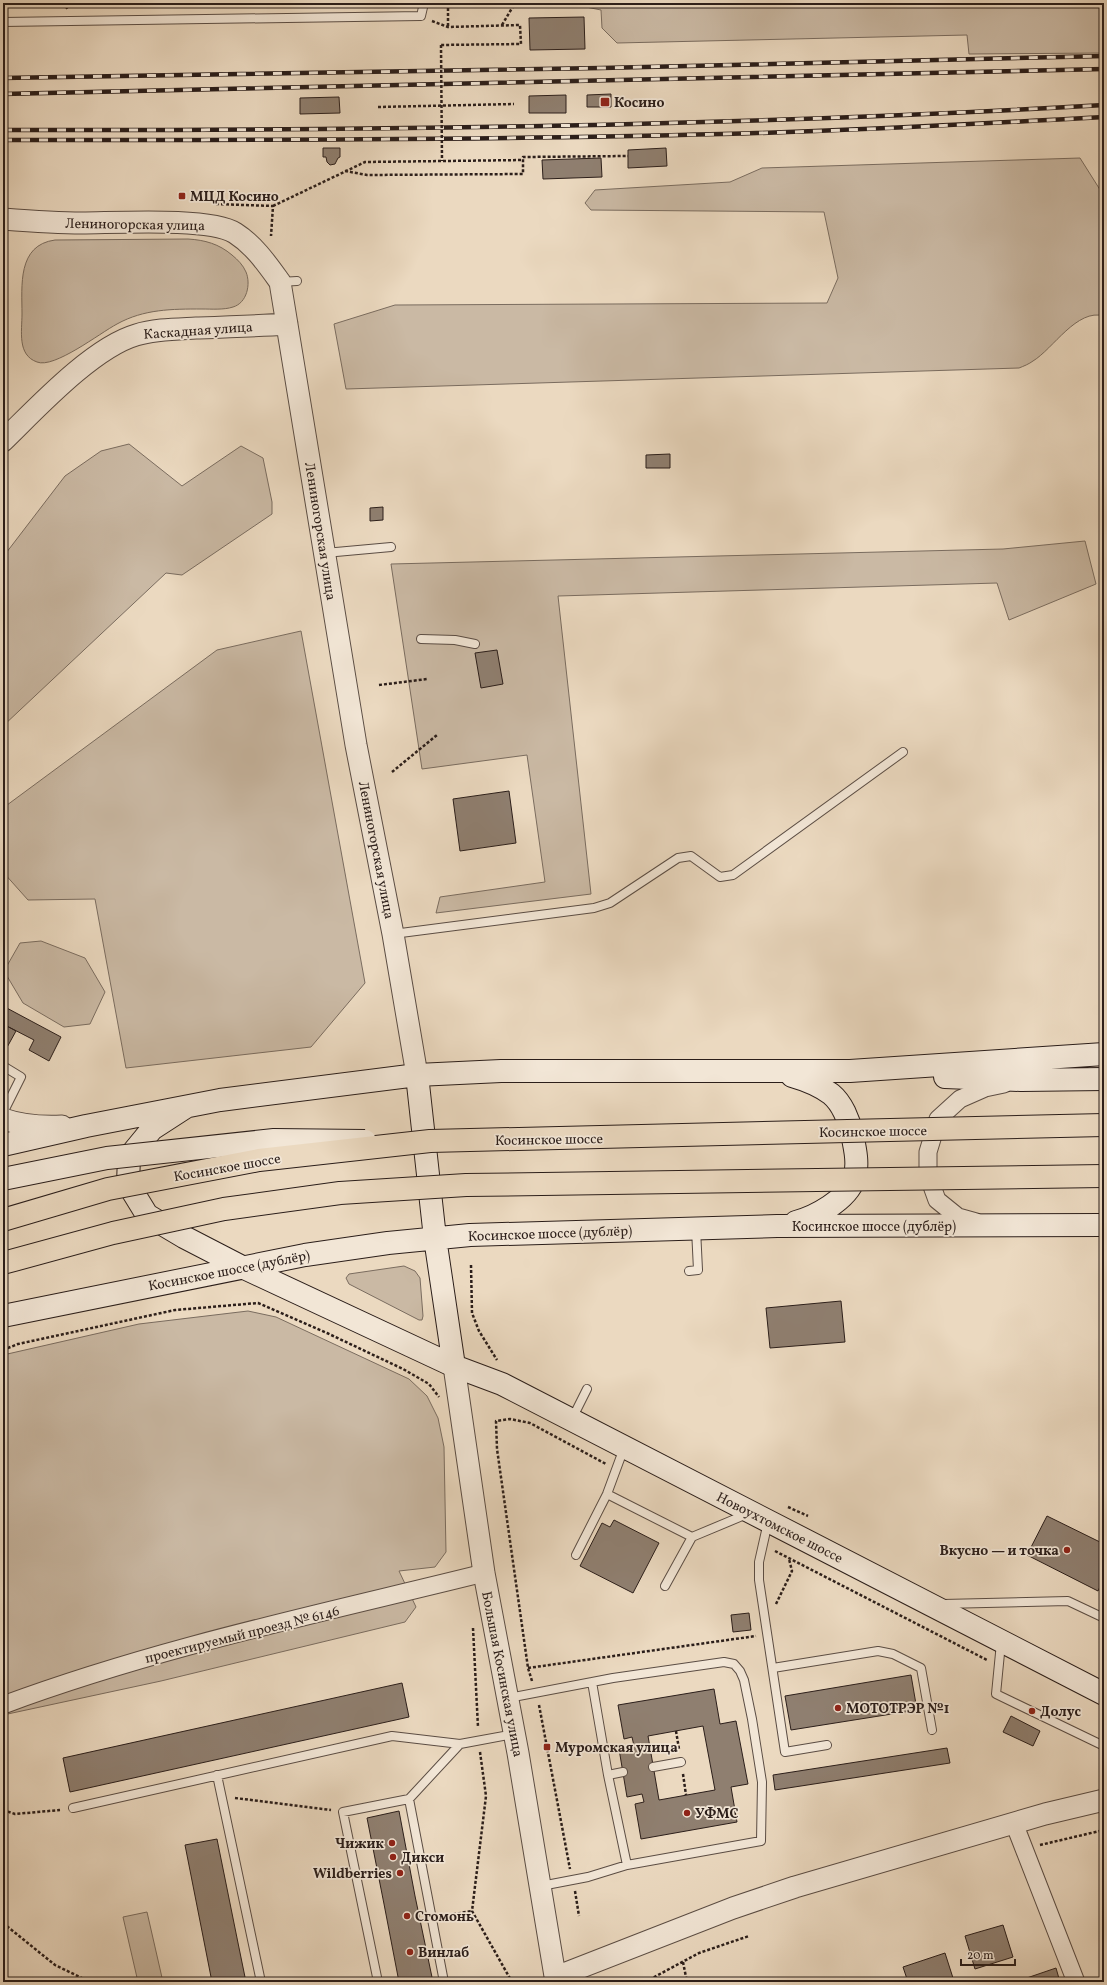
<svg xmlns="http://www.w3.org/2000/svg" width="1107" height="1985" viewBox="0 0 1107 1985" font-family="Vollkorn,serif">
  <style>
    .green { fill: #cab9a4; stroke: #7a6c5f }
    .building { fill: #8f7f70; stroke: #2b1e1a; fill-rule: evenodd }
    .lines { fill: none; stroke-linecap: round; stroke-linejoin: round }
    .service-casing { stroke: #5b4d44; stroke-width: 10 }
    .minor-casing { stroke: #5b4d44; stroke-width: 19 }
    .tertiary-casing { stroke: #5b4d44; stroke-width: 23 }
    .secondary-casing { stroke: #2b1e1a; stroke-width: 24 }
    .path { stroke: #2b1e1a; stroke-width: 2.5; stroke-dasharray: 3 2; stroke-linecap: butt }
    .service { stroke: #f2e6d6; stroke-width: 8 }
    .minor { stroke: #f2e6d6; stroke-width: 17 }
    .tertiary { stroke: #f2e6d6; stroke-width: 21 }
    .secondary { stroke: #f2e6d6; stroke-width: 22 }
    .rail-casing { stroke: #2b1e1a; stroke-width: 4.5 }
    .rail { stroke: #f2e6d6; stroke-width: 3; stroke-dasharray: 9; stroke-linecap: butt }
    .secondary-bridge-casing { stroke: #2b1e1a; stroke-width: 24; stroke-linecap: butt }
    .trunk-bridge-casing { stroke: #2b1e1a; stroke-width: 24; stroke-linecap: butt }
    .path-bridge { stroke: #2b1e1a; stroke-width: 2.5; stroke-dasharray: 3 2; stroke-linecap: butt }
    .secondary-bridge { stroke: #f2e6d6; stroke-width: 22 }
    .trunk-bridge { stroke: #ebd9c0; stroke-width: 22 }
    .poi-dot { fill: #8f2418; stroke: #f2e6d6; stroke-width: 1.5 }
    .labels { text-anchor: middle; stroke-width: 3.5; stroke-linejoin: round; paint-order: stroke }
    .poi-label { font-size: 14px; font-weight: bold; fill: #2b1e1a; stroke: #f2e6d6; text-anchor: start }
    .street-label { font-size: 14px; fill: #2b1e1a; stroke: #f2e6d6 }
  </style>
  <rect width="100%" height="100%" fill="#ebd9c0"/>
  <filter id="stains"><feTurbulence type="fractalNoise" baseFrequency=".005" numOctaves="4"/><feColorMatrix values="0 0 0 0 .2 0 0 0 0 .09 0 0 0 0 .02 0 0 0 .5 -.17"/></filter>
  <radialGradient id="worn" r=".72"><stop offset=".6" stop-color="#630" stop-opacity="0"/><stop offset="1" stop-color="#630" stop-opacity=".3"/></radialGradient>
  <path class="green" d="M566,3H1104V53L969,54L967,35L617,43L602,28L601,10Z
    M1080,158L1104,196V316C1077,308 1053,349 1033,361C1029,364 1024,366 1019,368L346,389L334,324L395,305L827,303L838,278L824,212L591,210L585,203L595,190L730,182L762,168Z
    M188,239C205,240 219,244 232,255C238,260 243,265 246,272C251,284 247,303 233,307C224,310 212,309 202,309C172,309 144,309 117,324C100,333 54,369 37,362C17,355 22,331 22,314C22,286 17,245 55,240Z
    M129,444L182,486L241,446L263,458L272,502V514L182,575L166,573L3,726V557L65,476L101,451Z
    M1085,541L1096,584L1009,620L997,583L558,596L591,894L436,913L440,897L545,882L527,755L422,769L391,564L1003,549Z
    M301,631L365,983L311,1047L126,1068L95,899L28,900L3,872V808L217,650Z
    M41,941L85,958L105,992L90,1024L64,1027L23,1003L4,971L20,943Z
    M404,1266L415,1271L420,1278L423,1316L422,1320H419L349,1284L346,1278L349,1274Z
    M248,1311L276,1317L409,1379L427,1396L438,1418L444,1447L446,1552L435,1567L399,1571L416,1607L405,1622L161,1681L3,1715V1355L139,1324Z
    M147,1912L163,1982H138L123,1917Z"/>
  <path class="building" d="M584,17L585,49L530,50L529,18Z
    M611,94V107H587V95Z
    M566,95V113H529V96Z
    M339,97L340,113L300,114V98Z
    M323,148H340V157L338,158L335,164L330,165L327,162L326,157H323Z
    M666,148L667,166L628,168V150Z
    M601,158L602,177L543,179L542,160Z
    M670,454V468H646V455Z
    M383,507V520L370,521V508Z
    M497,650L503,684L481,688L475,653Z
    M509,791L516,843L460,851L453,799Z
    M3,1006L61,1037L49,1061L29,1050L34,1040L3,1024Z
    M3,1024L16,1031L5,1051L6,1057L3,1063Z
    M841,1301L845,1342L770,1348L766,1308Z
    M1047,1516L1104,1544V1578L1098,1591L1027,1555Z
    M614,1520L659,1543L633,1593L580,1566L602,1523L610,1527Z
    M749,1613L751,1630L733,1632L731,1615Z
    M911,1675L917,1710L791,1730L785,1696Z
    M402,1683L409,1717L70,1792L63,1758Z
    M714,1689L720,1724L736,1721L748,1784L731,1787L737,1822L641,1839L635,1804L644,1802L642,1794L627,1797L619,1749L634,1746L632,1737L624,1739L618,1705ZM703,1726L715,1790L659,1800L648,1736Z
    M1011,1716L1040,1731L1033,1746L1003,1732Z
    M947,1748L950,1763L775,1790L773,1775Z
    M399,1811L415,1896L433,1982H399L384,1904L367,1818Z
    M217,1839L237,1938L246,1982H212L185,1845Z
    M1003,1925L1013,1957L975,1969L965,1936Z
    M945,1953L953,1978L939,1982H908L903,1967Z
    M1056,1968L1060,1982H1018V1981Z
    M1104,1976V1982H1095L1094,1980Z"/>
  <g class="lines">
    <g class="service-casing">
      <path id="service" d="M3,22L421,16L424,3
        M280,282L297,281
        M325,553L391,547
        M421,639L455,640L475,644
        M393,934L594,908L610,903L678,858L691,856L720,877L733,875L903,752
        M3,1066L21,1077L3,1113
        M689,1271L698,1270L696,1229
        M572,1419L587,1389
        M607,1494L692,1537
        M768,1522L759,1562V1580L785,1752L827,1745
        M576,1555L607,1494L624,1448
        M665,1586L692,1537L747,1514
        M943,1604L1068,1601L1104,1618
        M1001,1643L996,1694L1104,1746
        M773,1668L878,1651L893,1654L921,1668L932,1730
        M592,1682L608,1775L627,1865
        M508,1698L613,1678L724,1662L734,1664L740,1671L744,1680L752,1719L762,1782L761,1841L627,1865L588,1877L541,1886
        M653,1767L681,1762
        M217,1775L261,1982
        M608,1775L623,1772
        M409,1799L444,1982
        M73,1808L392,1736L460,1744
        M378,1982L343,1812L409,1799L460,1744L514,1734"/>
    </g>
    <g class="minor-casing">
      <path id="minor" d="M976,1222L958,1217L937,1200L928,1175V1152L938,1119L960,1099L985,1088L1004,1084
        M3,1705C159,1647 323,1613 484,1573
        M1014,1823L1076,1982"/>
    </g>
    <g class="tertiary-casing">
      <path id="tertiary" d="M3,219C29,221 55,223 82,223C114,223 210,217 235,233C254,245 267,264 280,282L356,745L393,934L417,1075
        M3,441C36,409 92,348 136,335C155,329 176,329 196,328C226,327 257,326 287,324
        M3,1119C23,1126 41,1127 62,1126
        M454,1366L484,1573L518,1753L556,1982
        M556,1977L733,1908L795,1887L1045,1814L1104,1800"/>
    </g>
    <g class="secondary-casing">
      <path id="secondary" d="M417,1075L435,1238L454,1366
        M792,1076C806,1080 819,1085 831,1094C842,1103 849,1120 852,1134C855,1148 859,1165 854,1179C847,1200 815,1217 796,1222
        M945,1077L1021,1080L1104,1079
        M186,1107L152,1129L129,1157L128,1184L147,1215L184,1237L242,1267L454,1366L502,1384L1104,1694
        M3,1145L86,1126L220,1100L417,1075L501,1071H850L1104,1054
        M3,1316L305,1255L388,1243L470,1235L777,1226L1104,1225"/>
    </g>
    <path class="path" d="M62,3L68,9
      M448,3V27
      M432,21L448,27L520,25L521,44L441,45
      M502,25L515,3
      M378,107L514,104
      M345,171L367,175L523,174V157L628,156
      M216,204L273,206L271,236
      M273,206L365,162L523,160
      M379,685L427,679
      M392,772L437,735
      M471,1265L472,1313L479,1331L497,1360
      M3,1350L18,1344L175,1310L258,1303L327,1333L403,1369L429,1384L439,1397
      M788,1507L808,1516
      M775,1551L987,1660
      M776,1604L792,1571L789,1559
      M473,1628L478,1727
      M528,1668L756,1636
      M532,1681L528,1668L497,1449L496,1421L510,1419L530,1423L606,1464
      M539,1705L570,1869
      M676,1731L679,1749
      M480,1752L486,1796L472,1911L512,1982
      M683,1774L686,1795
      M235,1798L331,1810
      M3,1810L15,1814L60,1810
      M1040,1845L1104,1830
      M575,1891L579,1916
      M443,1916L472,1911
      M3,1923L55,1965L90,1982
      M683,1962L687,1982
      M645,1982L699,1953L749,1936"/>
    <use href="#service" class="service"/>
    <use href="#minor" class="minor"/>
    <use href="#tertiary" class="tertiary"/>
    <use href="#secondary" class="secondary"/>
    <g class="rail-casing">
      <path id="rail" d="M3,78L602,68L1104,56
        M3,94L1104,69
        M3,130C370,131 737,126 1104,105
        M3,140C243,140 483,140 722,134C850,131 977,124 1104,117"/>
    </g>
    <use href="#rail" class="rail"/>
    <g class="secondary-bridge-casing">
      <path id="secondary-bridge" d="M3,1179L107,1158L274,1140L365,1141"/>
    </g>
    <g class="trunk-bridge-casing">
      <path id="trunk-bridge" d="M3,1220L108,1189L259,1160L430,1141L1104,1125
        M3,1263L113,1233L224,1209L340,1193L466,1185L1104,1176"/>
    </g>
    <path class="path-bridge" d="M441,45L442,161"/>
    <use href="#secondary-bridge" class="secondary-bridge"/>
    <use href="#trunk-bridge" class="trunk-bridge"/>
  </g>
  <g class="poi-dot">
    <rect x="600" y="97" width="10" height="10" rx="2"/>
    <rect x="178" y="192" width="8" height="8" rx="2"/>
    <circle cx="1067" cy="1550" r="4"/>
    <circle cx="838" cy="1708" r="4"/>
    <circle cx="1032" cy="1711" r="4"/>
    <rect x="543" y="1743" width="8" height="8" rx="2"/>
    <circle cx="687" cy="1813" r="4"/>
    <circle cx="392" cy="1843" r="4"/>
    <circle cx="393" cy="1857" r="4"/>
    <circle cx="400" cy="1873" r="4"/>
    <circle cx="407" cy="1916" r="4"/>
    <circle cx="410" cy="1952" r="4"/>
  </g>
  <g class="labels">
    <g class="poi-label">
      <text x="614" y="107">Косино</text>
      <text x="190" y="201">МЦД Косино</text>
      <text x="1059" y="1555" text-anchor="end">Вкусно — и точка</text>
      <text x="846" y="1713">МОТОТРЭР №1</text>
      <text x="1040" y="1716">Долус</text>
      <text x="555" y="1752">Муромская улица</text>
      <text x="695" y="1818">УФМС</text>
      <text x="384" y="1848" text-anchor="end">Чижик</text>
      <text x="401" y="1862">Дикси</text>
      <text x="392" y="1878" text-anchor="end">Wildberries</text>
      <text x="415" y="1921">Сгомонь</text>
      <text x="418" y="1957">Винлаб</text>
    </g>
    <g class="street-label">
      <text transform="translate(135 224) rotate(1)" y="5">Лениногорская улица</text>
      <text transform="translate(198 330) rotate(-4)" y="5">Каскадная улица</text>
      <text transform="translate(321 531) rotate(81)" y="5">Лениногорская улица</text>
      <text transform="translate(377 850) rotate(79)" y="5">Лениногорская улица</text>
      <text transform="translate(873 1131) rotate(-1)" y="5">Косинское шоссе</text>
      <text transform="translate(549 1139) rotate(-1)" y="5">Косинское шоссе</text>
      <text transform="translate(227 1167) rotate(-10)" y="5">Косинское шоссе</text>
      <text x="874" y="1231">Косинское шоссе (дублёр)</text>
      <text transform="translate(550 1233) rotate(-2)" y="5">Косинское шоссе (дублёр)</text>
      <text transform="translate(229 1270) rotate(-11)" y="5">Косинское шоссе (дублёр)</text>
      <text transform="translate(780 1527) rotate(27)" y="5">Новоухтомское шоссе</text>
      <text transform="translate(242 1634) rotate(-14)" y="5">проектируемый проезд № 6146</text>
      <text transform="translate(503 1674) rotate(79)" y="5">Большая Косинская улица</text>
    </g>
  </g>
  <rect width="1107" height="1985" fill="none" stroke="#ebd9c0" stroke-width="16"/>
  <rect x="4" y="4" width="1099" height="1977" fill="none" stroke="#2b1e1a" stroke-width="2"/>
  <rect x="8" y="8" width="1091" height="1969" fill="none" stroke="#2b1e1a"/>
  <path d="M961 1959v6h54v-6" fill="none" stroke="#2b1e1a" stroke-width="2"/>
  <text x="967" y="1959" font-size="12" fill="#2b1e1a" stroke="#f2e6d6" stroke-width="3" paint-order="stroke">20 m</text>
  <rect width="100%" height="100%" filter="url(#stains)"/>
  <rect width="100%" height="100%" fill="url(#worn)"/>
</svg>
